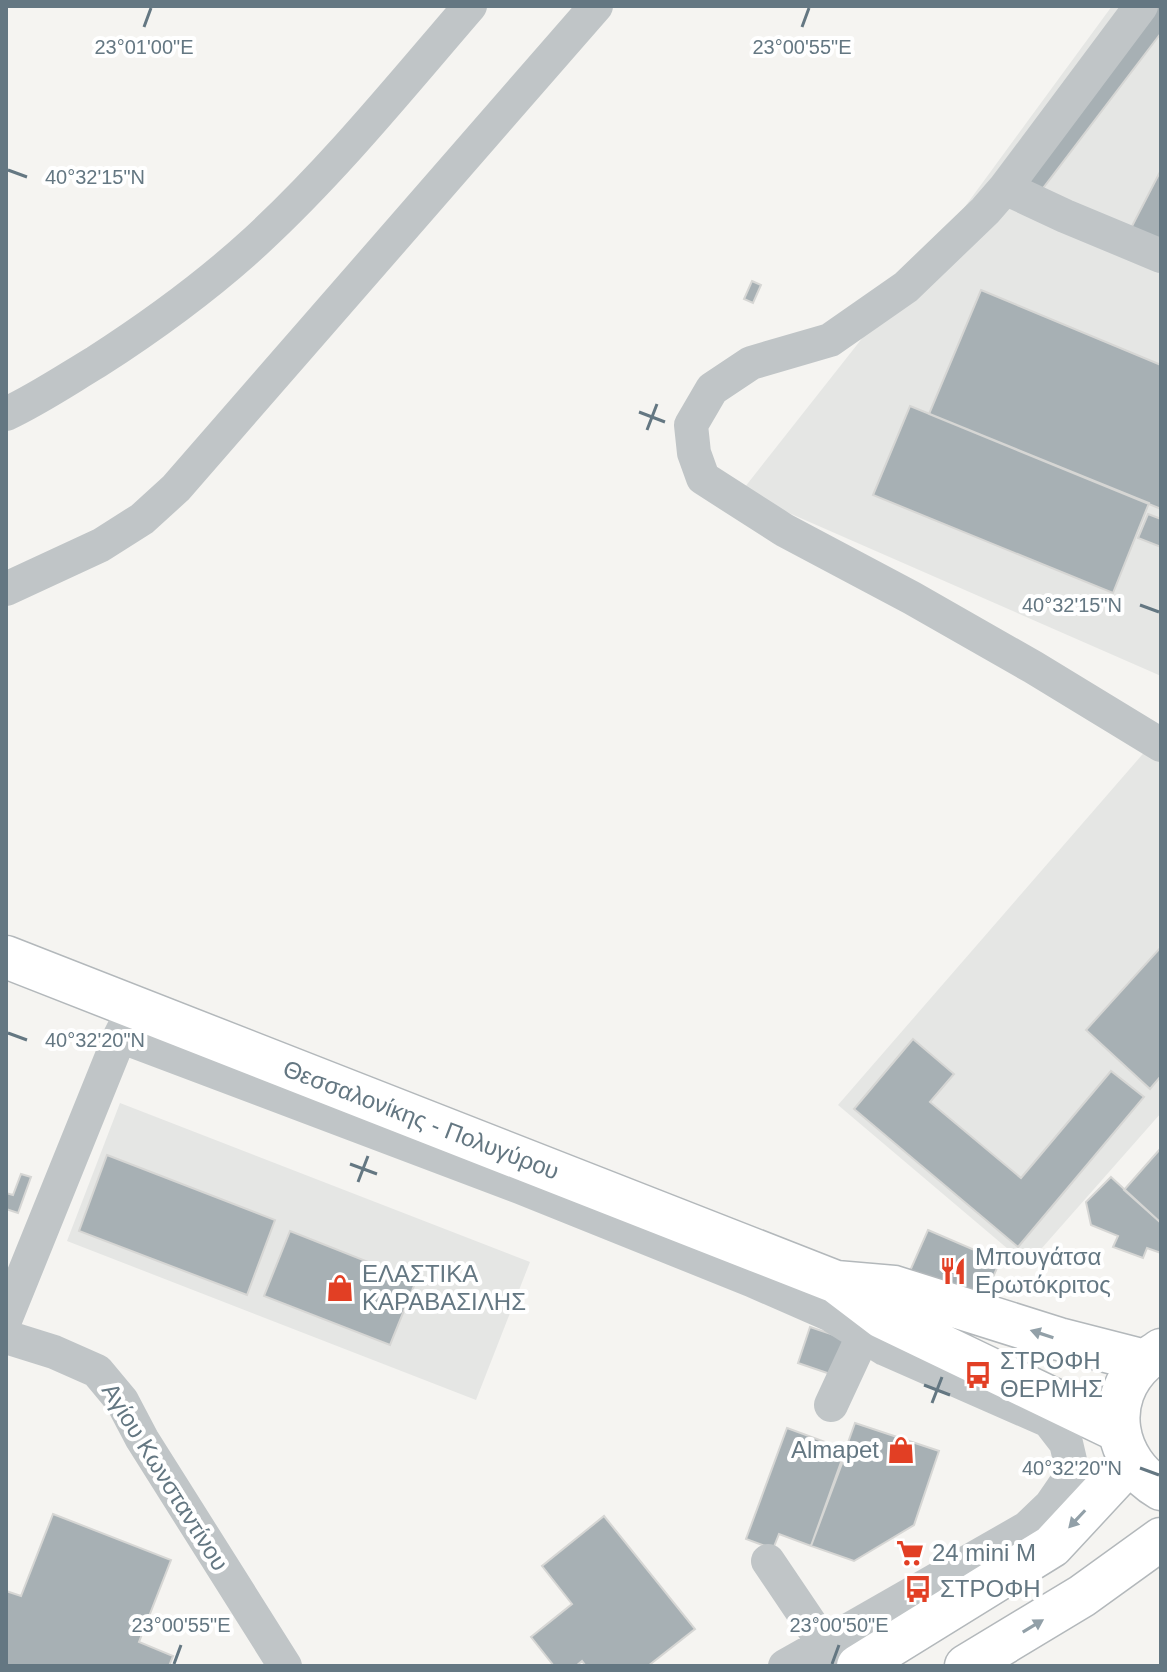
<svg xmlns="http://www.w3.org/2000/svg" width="1167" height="1672" viewBox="0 0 1167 1672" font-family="Helvetica,sans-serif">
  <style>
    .built { fill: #e5e6e4 }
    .building { fill: #a7b0b4; stroke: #d6d6d4; stroke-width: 2 }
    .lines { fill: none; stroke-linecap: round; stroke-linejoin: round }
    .major-casing { stroke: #b3b8bb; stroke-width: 45 }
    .minor { stroke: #c0c5c7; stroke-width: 34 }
    .major { stroke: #fff; stroke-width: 42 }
    .oneway { fill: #92a0a8 }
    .ticks { fill: none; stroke: #647782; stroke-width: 3 }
    .labels { text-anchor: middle; stroke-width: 8; stroke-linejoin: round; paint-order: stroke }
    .street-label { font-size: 24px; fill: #647782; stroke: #fff }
    .poi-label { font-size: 24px; fill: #647782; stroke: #fff; text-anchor: start }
    .ticks-label { font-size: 20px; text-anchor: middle; fill: #647782; stroke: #fff; stroke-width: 8; stroke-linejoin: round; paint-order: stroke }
  </style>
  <rect width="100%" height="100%" fill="#f5f4f1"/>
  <path class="built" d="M1112,6H1161V676L741,492L953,223Z
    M1161,733V1113L1027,1265L838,1105Z
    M120,1103L530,1262L476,1400L67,1241Z"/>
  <path class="building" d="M1151,6H1161V33L1037,196L1017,181Z
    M1161,170V247L1129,232Z
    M752,281L761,285L753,303L744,299Z
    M981,290L1161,365V509L929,414Z
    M910,406L1149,503L1113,593L873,495Z
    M1148,514L1161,519V547L1138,538Z
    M1161,947V1076L1150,1089L1086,1030Z
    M913,1039L954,1074L930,1102L1021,1178L1111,1071L1144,1097L1018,1247L854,1109Z
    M1161,1148V1223L1124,1190Z
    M107,1155L275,1220L247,1295L79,1231Z
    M21,1174L31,1177L18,1213L6,1209V1193L13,1195Z
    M1111,1177L1161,1223V1253L1147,1248L1143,1258L1113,1247L1118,1236L1091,1225L1086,1202Z
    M928,1230L1000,1261L978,1312L906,1280Z
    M290,1231L416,1281L390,1345L264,1296Z
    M810,1327L849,1340L836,1376L798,1363Z
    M855,1423L939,1451L914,1525L854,1561L811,1546Z
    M787,1428L847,1450L811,1546L779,1534L773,1549L746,1539Z
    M53,1514L171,1560L139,1642L173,1656L169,1666H6V1591L21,1596Z
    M604,1516L695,1629L648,1666H586L582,1661L576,1666H554L531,1637L572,1604L542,1566Z"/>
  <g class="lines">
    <g class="major-casing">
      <path id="major" d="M6,957L836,1282L882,1317L1119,1431
        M836,1282L894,1287L1059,1339L1145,1361
        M1161,1350C1156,1354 1150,1357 1145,1361C1102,1399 1114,1462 1161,1489
        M858,1666L1052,1546L1130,1462
        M966,1666L1082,1596L1161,1539"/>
    </g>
    <path class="minor" d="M1141,6L1005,188L985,211L906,287L830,340L751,363L712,389L691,425L694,453L703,478L784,530L912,598L1033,667L1161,745
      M1005,188L1065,216L1161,256
      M6,414C38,399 66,380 96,362C152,326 207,286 256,241C334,169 401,86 470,6
      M6,589L101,545L142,519L176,488L596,6
      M120,1036L520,1187L751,1280L831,1315L885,1349L1049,1421L1066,1443L1073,1473L1051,1505L1027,1528L824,1644L826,1666
      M6,1318L120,1036L130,1016
      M6,1337L54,1352L97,1371L122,1401L142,1439L285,1666
      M831,1405L863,1336
      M768,1561L824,1644L785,1666"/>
    <use href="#major" class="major"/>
  </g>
  <defs><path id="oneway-solid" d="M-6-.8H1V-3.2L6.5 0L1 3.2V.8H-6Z" transform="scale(2)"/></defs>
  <g class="oneway">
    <use href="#oneway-solid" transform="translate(1042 1334) rotate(-162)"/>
    <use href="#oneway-solid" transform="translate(1077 1519) rotate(133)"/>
    <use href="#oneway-solid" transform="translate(1033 1626) rotate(-31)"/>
  </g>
  <path class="ticks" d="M144,27L151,8M802,27L809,8M8,170L27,177M639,412L665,422M647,430L657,404M1140,605L1159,612M8,1033L27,1040M350,1164L377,1174M358,1182L368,1156M924,1385L950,1395M932,1403L942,1377M1140,1468L1159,1475M174,1664L181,1645M832,1664L839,1645"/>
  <defs>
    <g id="restaurant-bare" transform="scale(2.16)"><path d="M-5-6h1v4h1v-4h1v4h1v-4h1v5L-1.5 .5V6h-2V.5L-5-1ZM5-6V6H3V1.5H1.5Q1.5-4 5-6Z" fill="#e23f24" stroke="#fff" stroke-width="2.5" paint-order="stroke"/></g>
    <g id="shop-bare" transform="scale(2.16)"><path d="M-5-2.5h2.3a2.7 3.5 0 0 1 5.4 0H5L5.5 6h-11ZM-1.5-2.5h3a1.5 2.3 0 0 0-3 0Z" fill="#e23f24" stroke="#fff" stroke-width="2.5" paint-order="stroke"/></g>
    <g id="bus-bare" transform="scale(2.16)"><path d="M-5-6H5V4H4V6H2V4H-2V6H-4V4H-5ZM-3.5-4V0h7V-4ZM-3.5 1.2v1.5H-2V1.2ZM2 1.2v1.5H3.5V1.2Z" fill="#e23f24" stroke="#fff" stroke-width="2.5" paint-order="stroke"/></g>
    <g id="supermarket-bare" transform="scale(2.16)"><path d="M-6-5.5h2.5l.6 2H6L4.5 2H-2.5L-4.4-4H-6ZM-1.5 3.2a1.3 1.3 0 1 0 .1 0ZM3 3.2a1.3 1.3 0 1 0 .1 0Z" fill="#e23f24" stroke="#fff" stroke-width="2.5" paint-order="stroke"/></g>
  </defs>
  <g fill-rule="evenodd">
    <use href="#restaurant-bare" x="953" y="1271"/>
    <use href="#shop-bare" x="340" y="1288"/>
    <use href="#bus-bare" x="978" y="1375"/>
    <use href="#shop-bare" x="901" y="1450"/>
    <use href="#supermarket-bare" x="910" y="1553"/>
    <use href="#bus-bare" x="918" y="1589"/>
  </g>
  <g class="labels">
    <g class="street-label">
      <text transform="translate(421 1120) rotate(21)" y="8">Θεσσαλονίκης - Πολυγύρου</text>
      <text transform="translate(165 1477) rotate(58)" y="8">Αγίου Κωνσταντίνου</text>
    </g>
    <g class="poi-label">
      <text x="975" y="1265">Μπουγάτσα<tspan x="975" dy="28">Ερωτόκριτος</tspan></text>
      <text x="362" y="1282">ΕΛΑΣΤΙΚΑ<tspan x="362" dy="28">ΚΑΡΑΒΑΣΙΛΗΣ</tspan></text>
      <text x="1000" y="1369">ΣΤΡΟΦΗ<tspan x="1000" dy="28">ΘΕΡΜΗΣ</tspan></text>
      <text x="879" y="1458" text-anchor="end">Almapet</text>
      <text x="932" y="1561">24 mini M</text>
      <text x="940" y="1597">ΣΤΡΟΦΗ</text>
    </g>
  </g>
  <g class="ticks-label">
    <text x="144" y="54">23°01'00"E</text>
    <text x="802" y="54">23°00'55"E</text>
    <text x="95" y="184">40°32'15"N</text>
    <text x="1072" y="612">40°32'15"N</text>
    <text x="95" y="1047">40°32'20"N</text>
    <text x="1072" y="1475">40°32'20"N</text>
    <text x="181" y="1632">23°00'55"E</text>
    <text x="839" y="1632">23°00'50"E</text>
  </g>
  <rect width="1167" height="1672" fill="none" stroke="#647782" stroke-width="16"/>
</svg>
